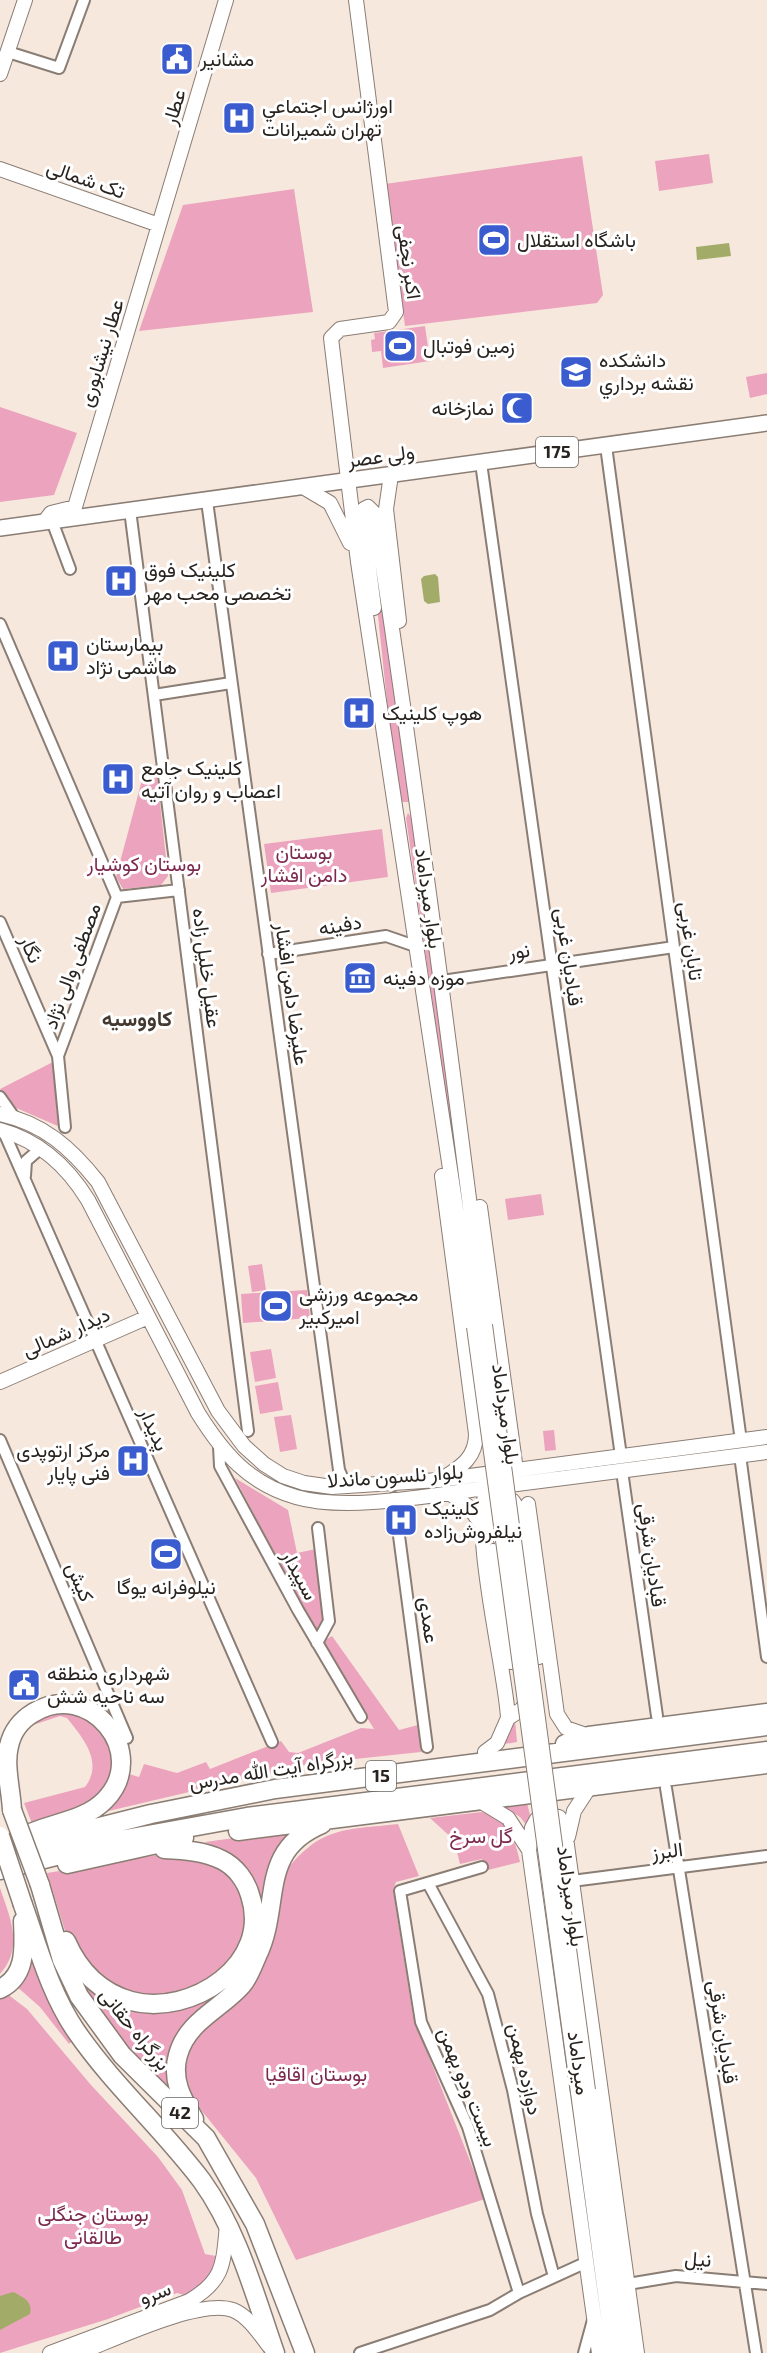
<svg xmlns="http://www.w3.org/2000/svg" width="767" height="2353" viewBox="0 0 767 2353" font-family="'Exo 2',Vazirmatn,sans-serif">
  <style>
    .green { fill: #eca3bd }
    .water { fill: #a2ac68 }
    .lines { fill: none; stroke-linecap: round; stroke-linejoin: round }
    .street-casing { stroke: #8a7d74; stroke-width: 14 }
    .secondary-casing { stroke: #8a7d74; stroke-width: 16 }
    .primary-casing { stroke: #8a7d74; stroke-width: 18 }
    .highway-casing { stroke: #8a7d74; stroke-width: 21 }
    .street { stroke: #fff; stroke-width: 10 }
    .secondary { stroke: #fff; stroke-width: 14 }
    .primary { stroke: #fff; stroke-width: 15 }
    .highway { stroke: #fff; stroke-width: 18 }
    .secondary-bridge-casing { stroke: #8a7d74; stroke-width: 16; stroke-linecap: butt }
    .highway-bridge-casing { stroke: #8a7d74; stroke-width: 21; stroke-linecap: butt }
    .secondary-bridge { stroke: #fff; stroke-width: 14 }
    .highway-bridge { stroke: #fff; stroke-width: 18 }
    .labels { text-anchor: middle; stroke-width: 6; stroke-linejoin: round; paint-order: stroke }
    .shield { fill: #fff; stroke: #686562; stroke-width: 1.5 }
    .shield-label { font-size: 18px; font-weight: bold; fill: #28231f }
    .poi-label { font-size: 20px; fill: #28231f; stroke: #fff; text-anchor: start }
    .street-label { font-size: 20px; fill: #28231f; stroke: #fff }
    .park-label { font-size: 20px; fill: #7c294e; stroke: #fff }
    .neighbourhood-label { font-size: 21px; font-weight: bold; fill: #443931; stroke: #fff }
  </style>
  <rect width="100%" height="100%" fill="#f7e8de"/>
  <path class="green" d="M709,154L713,183L659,191L655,161Z
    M582,156L603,295L597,303L405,326L385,184Z
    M294,189L313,312L139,331L183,205Z
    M425,326L430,361L383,368L381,351L372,352L371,340L375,339L374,333Z
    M767,373V394L750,398L746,377Z
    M0,407L77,433L54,495L0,502Z
    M374,518L409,802H403L398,805L371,550Z
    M145,769H151L157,775L168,876L161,885L123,889L116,877Z
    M408,813L411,817L454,1123L450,1124L406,818Z
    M382,829L388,877L271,893L264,844Z
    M53,1062L60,1127L14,1107L0,1089Z
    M541,1194L544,1215L508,1220L505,1199Z
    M262,1264L266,1290L252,1292L248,1266Z
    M307,1290L310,1318L243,1323L241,1294Z
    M271,1349L276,1378L255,1382L250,1352Z
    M278,1382L283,1410L260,1414L255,1386Z
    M291,1415L297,1449L280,1452L274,1417Z
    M554,1430L556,1450L545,1451L543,1431Z
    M235,1478L288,1510L297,1553L316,1549L326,1621L316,1633Z
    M332,1636L399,1730L418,1725L421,1752L308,1764L100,1813L128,1758L129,1774L139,1777L144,1764L177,1773L206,1762L210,1769L281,1741L289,1752L298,1753L361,1728L374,1729L321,1643Z
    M61,1710L84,1712L111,1738L115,1770L96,1803L33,1826L24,1803L85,1787C104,1762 83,1738 67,1718L60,1716L33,1725L31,1722Z
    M515,1720L517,1742L504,1744Z
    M526,1799L532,1823L528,1827L520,1817L500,1804Z
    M482,1812C508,1819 515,1839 520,1862L484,1871L482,1859L460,1864L454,1840L430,1818Z
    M398,1824L419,1876L396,1882L393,1890L413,2016L485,2199L296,2260L256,2178L193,2100L185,2072L191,2044L232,1999L286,1871C321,1826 345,1830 398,1824Z
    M300,1829L264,1922L240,1974L193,2018L168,2068L169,2088L133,2056L90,2004L78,1973L108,1996L202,1997L257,1923L218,1849L205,1842Z
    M170,1853L218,1863L235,1880L247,1907L243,1943L216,1979L151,2001L97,1980L66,1934L47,1873Z
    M0,1888C10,1918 24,1947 0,1974Z
    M28,1940L51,2006L73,2040L69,2044L40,2007L15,1985Z
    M6,1993L27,2009L91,2085L158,2157L182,2190L205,2254L216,2256C215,2276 200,2287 184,2295L177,2293L108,2319L0,2353V1994Z"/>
  <path class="water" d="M729,243L731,256L697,260L696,247Z
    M435,574L438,577L440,602L428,604L424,601L421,579L424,576Z
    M13,2292C23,2297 33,2301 30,2314L0,2330V2296Z"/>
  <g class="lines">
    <g class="street-casing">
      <path id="street" d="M8,52L59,68L84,0
        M606,446L741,1441
        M481,463L621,1456
        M207,501L339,1470L342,1477L354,1486
        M130,510L248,1431
        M52,521L70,569
        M0,624L117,897L58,1056L65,1127
        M154,695L231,683
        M117,897L179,890
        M0,922L58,1056
        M268,954L386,936L415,946
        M442,981L674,947
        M0,1097L14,1117
        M3,1130L272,1742
        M25,1176L26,1161L41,1148
        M0,1440L127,1738
        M219,1446L220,1466L298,1610L361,1717
        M740,1455L767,1657
        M622,1471L657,1716
        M394,1498L427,1747
        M317,1643L329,1621L318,1528
        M666,1788L756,2353
        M482,1867L400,1891L421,2022L468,2127L519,2293
        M572,1881L767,1856
        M428,1883L488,1994L513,2090L537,2214L554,2277
        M628,2284L676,2276L767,2284
        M360,2353L490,2310L519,2293L587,2262
        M584,2353L593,2320"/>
    </g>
    <g class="secondary-casing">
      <path id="secondary" d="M356,0L396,312L389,322L340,329L331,338L358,562L474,1327
        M0,74L25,0
        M0,169L159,225
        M391,475L386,509L399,621
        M303,487L330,503L350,543
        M44,522L51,513L75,507L226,0
        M374,608L362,514L364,509L368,507L375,514C416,784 451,1054 485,1325
        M0,1114C43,1123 71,1148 98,1182L218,1411L244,1446L264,1464L283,1476L304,1483L332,1487L439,1480L767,1437
        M0,1130C40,1141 67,1166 88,1200L198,1413C223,1453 249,1484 296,1497C347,1512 432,1495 486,1488C580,1476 673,1464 767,1452
        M442,1176L476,1434C476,1457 462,1466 445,1477
        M480,1207L516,1470
        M0,1382L148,1317
        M449,1493L469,1507L484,1528
        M528,1504L557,1714L566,1728L589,1736
        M503,1543C495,1530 490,1522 495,1506L506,1500L513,1501L519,1511L539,1657
        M493,1551L511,1662
        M508,1718L522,1709L529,1697
        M485,1752L497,1743L508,1718C506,1670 466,1517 490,1484
        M480,1801L508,1818L529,1850L599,2353
        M568,1837L574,1811L589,1788
        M529,1850L532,1828L537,1819L550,1815L559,1817L565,1829L567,1845L637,2353
        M588,2090L624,2353
        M578,2092L613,2353
        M50,2353L189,2301C225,2280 223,2263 227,2225
        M79,2353C113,2340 200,2298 233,2310C248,2316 259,2333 269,2346"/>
    </g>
    <g class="primary-casing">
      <path id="primary" d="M0,528L767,423"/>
    </g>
    <g class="highway-casing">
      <path id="highway" d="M565,1744L589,1736L767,1713
        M12,1810C11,1790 4,1764 9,1746C12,1732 21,1720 33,1713C89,1678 151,1753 105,1800C83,1823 45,1823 18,1839
        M238,1831L767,1764
        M0,1852L151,1814L275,1789L767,1726
        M67,1864L184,1838
        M0,1870L120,1840L247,1817L767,1751
        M40,1885L62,1960L79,1996L122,2055L206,2138L255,2224L305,2353
        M23,1905C38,1947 50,1993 76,2031C113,2085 163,2129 202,2181C238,2231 255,2296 275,2353
        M66,1941C79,1971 99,1992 131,2001C191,2017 273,1964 250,1895C246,1881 236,1867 222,1860C204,1851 184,1850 164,1849
        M0,1989C27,1976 24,1947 23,1921
        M194,2119C182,2099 171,2079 178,2055C187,2021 221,2009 242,1985C249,1977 253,1965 257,1956C282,1905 257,1851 322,1824"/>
    </g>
    <use href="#street" class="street"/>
    <use href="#secondary" class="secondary"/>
    <use href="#primary" class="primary"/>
    <use href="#highway" class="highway"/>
    <g class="secondary-bridge-casing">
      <path id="secondary-bridge" d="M485,1325L588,2090
        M474,1327L578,2092"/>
    </g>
    <g class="highway-bridge-casing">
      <path id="highway-bridge" d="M12,1810L40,1885
        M0,1836L23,1905"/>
    </g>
    <use href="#secondary-bridge" class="secondary-bridge"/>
    <use href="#highway-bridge" class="highway-bridge"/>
  </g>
  <defs>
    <g id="civic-square" transform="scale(1.725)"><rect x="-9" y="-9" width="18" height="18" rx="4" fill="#3a5cce" stroke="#fff"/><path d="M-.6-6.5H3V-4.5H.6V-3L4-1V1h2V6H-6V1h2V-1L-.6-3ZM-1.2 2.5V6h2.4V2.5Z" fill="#fff"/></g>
    <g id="hospital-square" transform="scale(1.725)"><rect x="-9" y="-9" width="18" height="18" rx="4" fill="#3a5cce" stroke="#fff"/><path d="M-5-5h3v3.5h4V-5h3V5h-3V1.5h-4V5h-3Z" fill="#fff"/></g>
    <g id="stadium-square" transform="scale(1.725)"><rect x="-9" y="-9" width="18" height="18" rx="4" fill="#3a5cce" stroke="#fff"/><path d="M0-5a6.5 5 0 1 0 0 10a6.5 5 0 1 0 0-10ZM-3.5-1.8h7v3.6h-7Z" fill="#fff"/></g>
    <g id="university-square" transform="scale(1.725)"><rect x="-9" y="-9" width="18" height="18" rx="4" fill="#3a5cce" stroke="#fff"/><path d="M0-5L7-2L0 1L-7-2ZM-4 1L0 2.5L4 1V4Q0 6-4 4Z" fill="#fff"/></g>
    <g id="mosque-square" transform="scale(1.725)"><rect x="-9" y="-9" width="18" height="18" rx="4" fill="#3a5cce" stroke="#fff"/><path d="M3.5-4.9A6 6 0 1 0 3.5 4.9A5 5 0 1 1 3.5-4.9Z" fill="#fff"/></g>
    <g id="museum-square" transform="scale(1.725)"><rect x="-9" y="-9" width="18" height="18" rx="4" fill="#3a5cce" stroke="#fff"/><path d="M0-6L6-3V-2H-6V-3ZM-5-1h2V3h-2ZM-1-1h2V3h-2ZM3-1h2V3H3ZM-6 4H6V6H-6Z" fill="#fff"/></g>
  </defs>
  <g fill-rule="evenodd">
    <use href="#civic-square" x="177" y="59"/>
    <use href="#hospital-square" x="239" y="118"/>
    <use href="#stadium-square" x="494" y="240"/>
    <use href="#stadium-square" x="400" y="346"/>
    <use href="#university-square" x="576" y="372"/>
    <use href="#mosque-square" x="517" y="408"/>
    <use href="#hospital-square" x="121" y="581"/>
    <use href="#hospital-square" x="63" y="656"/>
    <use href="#hospital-square" x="359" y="713"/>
    <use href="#hospital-square" x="118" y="779"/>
    <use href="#museum-square" x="360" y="978"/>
    <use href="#stadium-square" x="276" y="1306"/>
    <use href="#hospital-square" x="133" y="1461"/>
    <use href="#hospital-square" x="401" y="1520"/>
    <use href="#stadium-square" x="166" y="1554"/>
    <use href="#civic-square" x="24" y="1685"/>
  </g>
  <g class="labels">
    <g class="shield">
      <rect x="536" y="437" width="42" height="30" rx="4.5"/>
      <rect x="366" y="1761" width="30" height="30" rx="4.5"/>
      <rect x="162" y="2098" width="36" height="30" rx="4.5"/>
    </g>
    <g class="shield-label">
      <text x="557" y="458">175</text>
      <text x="381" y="1782">15</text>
      <text x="180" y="2119">42</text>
    </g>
    <g class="poi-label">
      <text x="200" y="66">مشانیر</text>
      <text x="262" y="113">اورژانس اجتماعي<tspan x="262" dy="23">تهران شميرانات</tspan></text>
      <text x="517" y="247">باشگاه استقلال</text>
      <text x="423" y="353">زمین فوتبال</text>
      <text x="599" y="367">دانشكده<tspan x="599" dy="23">نقشه برداري</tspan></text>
      <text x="494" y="415" text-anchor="end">نمازخانه</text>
      <text x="144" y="577">کلینیک فوق<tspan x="144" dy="23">تخصصی محب مهر</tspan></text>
      <text x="86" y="651">بیمارستان<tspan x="86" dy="23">هاشمی نژاد</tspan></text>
      <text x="382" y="720">هوپ کلینیک</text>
      <text x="141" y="775">کلینیک جامع<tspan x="141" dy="23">اعصاب و روان آتیه</tspan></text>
      <text x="383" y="985">موزه دفینه</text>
      <text x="299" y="1301">مجموعه ورزشی<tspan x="299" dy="23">امیرکبیر</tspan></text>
      <text x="110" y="1457" text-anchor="end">مرکز ارتوپدی<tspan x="110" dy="23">فنی پایار</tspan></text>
      <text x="424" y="1515">کلینیک<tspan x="424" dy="23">نیلفروش‌زاده</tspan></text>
      <text x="166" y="1594" text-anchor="middle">نیلوفرانه یوگا</text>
      <text x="47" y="1680">شهرداری منطقه<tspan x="47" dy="23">سه ناحیه شش</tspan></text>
    </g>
    <g class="street-label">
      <text transform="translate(174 107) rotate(-73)" y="7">عطار</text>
      <text transform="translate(86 179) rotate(19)" y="7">تک شمالی</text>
      <text transform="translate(409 262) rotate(82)" y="7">اکبر نجفی</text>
      <text transform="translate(101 353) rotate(-73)" y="7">عطار نیشابوری</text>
      <text transform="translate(381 456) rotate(-8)" y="7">ولی عصر</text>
      <text transform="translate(429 898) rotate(82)" y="7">بلوار میرداماد</text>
      <text transform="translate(340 925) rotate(-9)" y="7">دفینه</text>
      <text transform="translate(691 941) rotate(82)" y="7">تابان غربی</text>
      <text transform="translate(31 949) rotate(66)" y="7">نگار</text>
      <text transform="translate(519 951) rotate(-8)" y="7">نور</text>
      <text transform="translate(569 957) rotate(82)" y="7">قبادیان غربی</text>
      <text transform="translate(72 966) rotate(-70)" y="7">مصطفی والی نژاد</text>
      <text transform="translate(207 968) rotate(83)" y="7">عقیل خلیل زاده</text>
      <text transform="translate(292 994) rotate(82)" y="7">علیرضا دامن افشار</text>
      <text transform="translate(66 1332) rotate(-24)" y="7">دیدار شمالی</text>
      <text transform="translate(506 1414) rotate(82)" y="7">بلوار میرداماد</text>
      <text transform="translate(154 1429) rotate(66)" y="7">پدیدار</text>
      <text transform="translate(395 1476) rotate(-4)" y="7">بلوار نلسون ماندلا</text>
      <text transform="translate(652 1555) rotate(82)" y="7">قبادیان شرقی</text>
      <text transform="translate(300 1575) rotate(62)" y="7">سپیدار</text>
      <text transform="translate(80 1582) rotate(67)" y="7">کیش</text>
      <text transform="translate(429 1620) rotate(82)" y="7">عمدی</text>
      <text transform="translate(271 1770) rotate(-9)" y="7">بزرگراه آیت الله مدرس</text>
      <text transform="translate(667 1851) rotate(-7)" y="7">البرز</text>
      <text transform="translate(571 1896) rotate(82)" y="7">بلوار میرداماد</text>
      <text transform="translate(135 2029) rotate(51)" y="7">بزرگراه حقانی</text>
      <text transform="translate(723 2032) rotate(81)" y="7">قبادیان شرقی</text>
      <text transform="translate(579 2063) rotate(82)" y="7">میرداماد</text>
      <text transform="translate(525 2069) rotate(77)" y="7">دوازده بهمن</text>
      <text transform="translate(468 2087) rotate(68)" y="7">بیست ودو بهمن</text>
      <text transform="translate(698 2259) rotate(4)" y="7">نیل</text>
      <text transform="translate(155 2293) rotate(-21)" y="7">سرو</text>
    </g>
    <g class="park-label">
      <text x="304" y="859">بوستان<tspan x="304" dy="23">دامن افشار</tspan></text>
      <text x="144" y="871">بوستان کوشیار</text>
      <text x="481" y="1843">گل سرخ</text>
      <text x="316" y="2081">بوستان اقاقیا</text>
      <text x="93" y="2221">بوستان جنگلی<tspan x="93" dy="23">طالقانی</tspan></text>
    </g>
    <g class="neighbourhood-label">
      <text x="137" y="1026">کاووسیه</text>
    </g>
  </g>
</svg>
